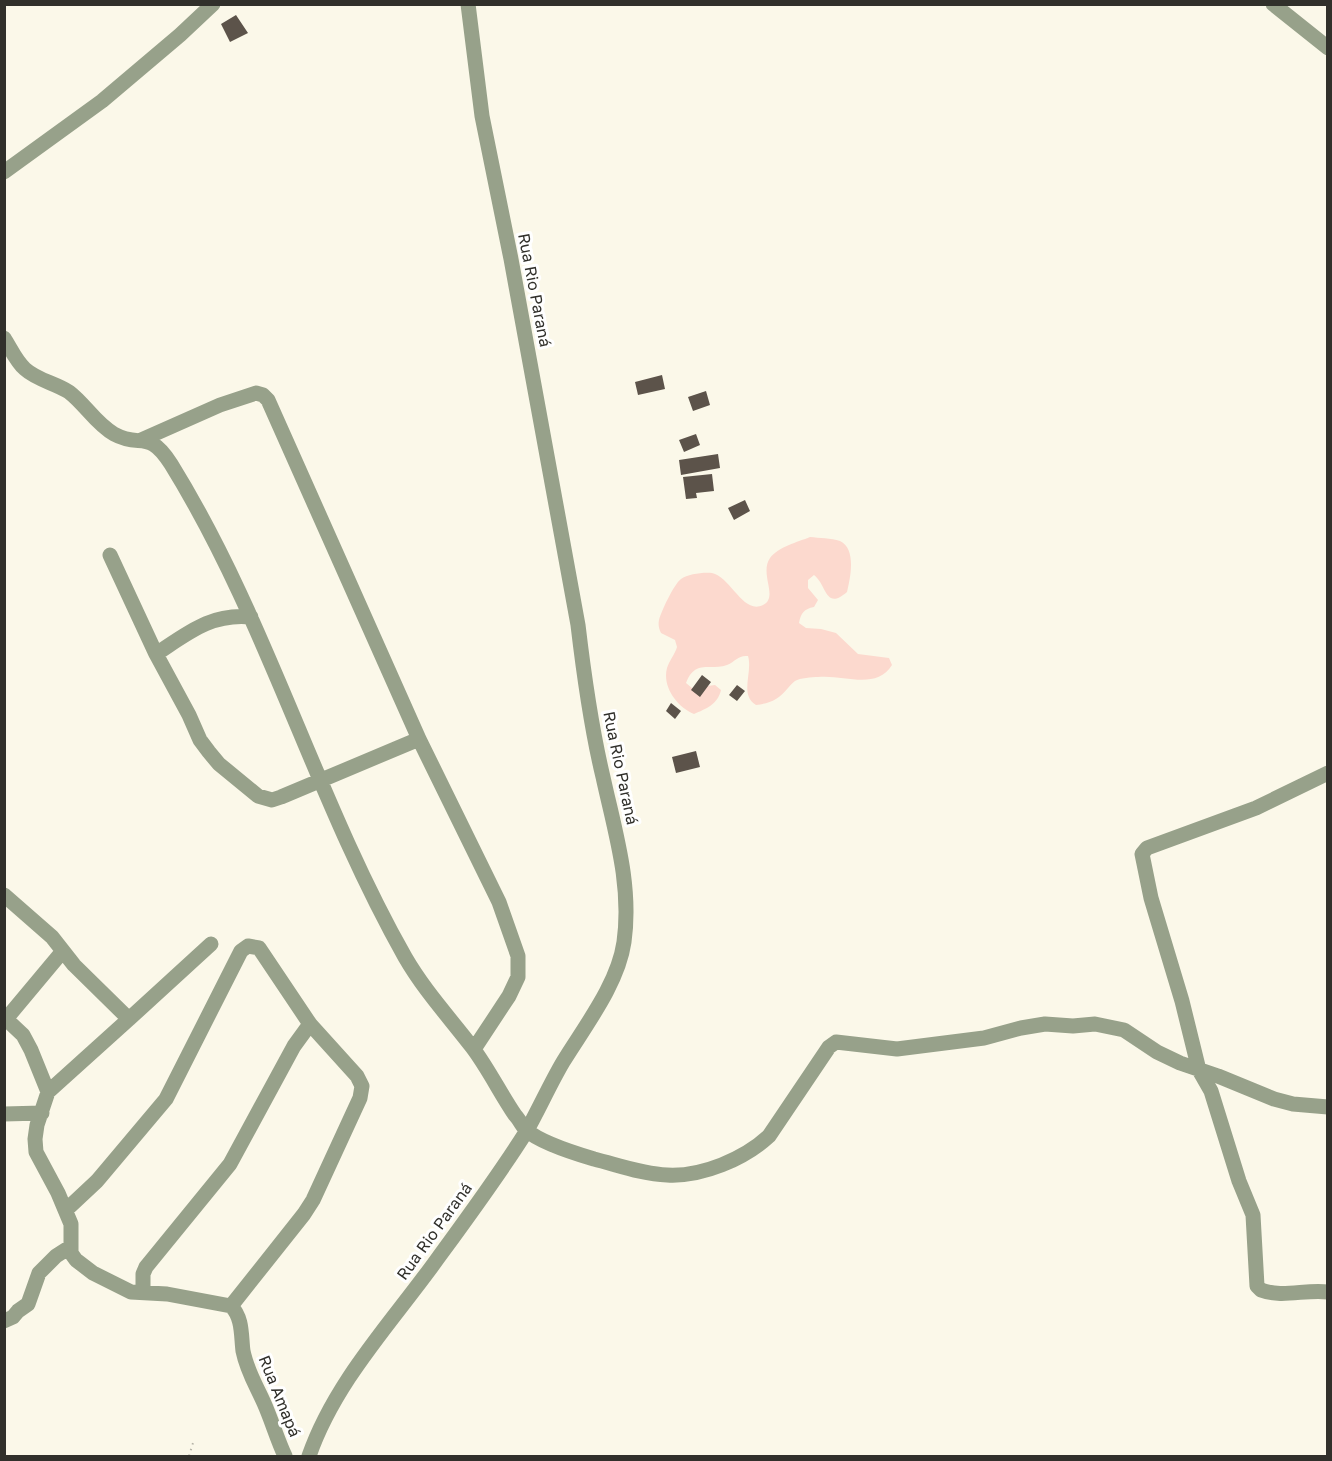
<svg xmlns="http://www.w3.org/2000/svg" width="1332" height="1461" viewBox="0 0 1332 1461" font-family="'Golos Text',sans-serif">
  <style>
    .green { fill: #fcd9ce }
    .building { fill: #5c534a }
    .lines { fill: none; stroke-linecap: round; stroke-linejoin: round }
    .path { stroke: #b5b3a7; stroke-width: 2; stroke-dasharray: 1.5 4.5; stroke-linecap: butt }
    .minor { stroke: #97a18a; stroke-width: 15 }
    .labels { text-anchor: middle; stroke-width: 6; stroke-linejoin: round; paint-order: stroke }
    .street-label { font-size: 16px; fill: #31302b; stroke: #fff }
  </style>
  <rect width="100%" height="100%" fill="#fbf8e9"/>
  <path class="green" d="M810,537C819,538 831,538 840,541C857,549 850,579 847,592C825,611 827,585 814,575L808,580V588L818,600L814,607C804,609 801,613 799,623L806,628L821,629L836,633L858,654L889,658L892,665C876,691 843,674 818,677C812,677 800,678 795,681C792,683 790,686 788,688C778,700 771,703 756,705C739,695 753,672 748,656C738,655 736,661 727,665C710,671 695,659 686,683L692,688L715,685L721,690C718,704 706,709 694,714C677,707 662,687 667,668C669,661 675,654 677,647L675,640L661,633C659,629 658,625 659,620C661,612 674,584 681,579C688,574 703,572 712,573C731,577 743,615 763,605C779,597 759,574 770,558C778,547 798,542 810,537Z"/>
  <path class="building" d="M236,15L248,33L230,42L221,24Z
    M662,375L665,389L638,395L635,382Z
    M706,391L710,405L693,411L688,397Z
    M696,434L700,445L684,452L679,440Z
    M718,454L720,468L681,475L679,460Z
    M712,474L714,491L696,493L697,498L686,499L683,477Z
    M745,500L750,511L734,520L728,508Z
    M702,675L711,682L700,697L691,690Z
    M737,685L745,691L737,701L729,695Z
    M671,703L681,711L675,719L666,711Z
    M696,751L700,767L676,773L672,757Z"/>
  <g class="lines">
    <path class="path" d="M189,1456L193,1443"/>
    <path class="minor" d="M1273,4L1328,48
      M4,172L102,101L180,35L213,4
      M4,338C11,349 16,361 25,369C37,380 55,383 69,392C85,404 96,424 114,434C141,449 148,428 171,464C267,619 315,798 405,957C424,990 449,1017 472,1047C488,1068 500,1093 515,1115C519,1119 522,1126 526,1130C540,1142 577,1154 594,1159C618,1165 642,1174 667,1175C702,1177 744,1159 769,1136L829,1047L836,1042L897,1049L984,1038L1021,1028L1045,1024L1073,1026L1095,1024L1124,1030L1157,1052L1180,1063L1218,1076L1274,1099L1293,1104L1328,1107
      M141,440L220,405L256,393L263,395L268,400L419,739L499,902L518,956V977L509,996L474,1049
      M110,555L156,654L189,715L200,740L209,752L219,764L258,796L272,800L281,797L419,739
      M156,654C188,633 211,613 251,617
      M1328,773L1256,808L1147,848L1142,854L1151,898L1182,1001L1199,1070L1211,1091L1239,1181L1253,1215L1257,1286L1261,1290C1282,1298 1306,1289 1328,1292
      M4,895L52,937L74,965L129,1019L48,1092L37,1125L35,1139L36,1152L58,1193L71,1224V1253L76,1260L93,1273L131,1292L167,1294L231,1306C243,1318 241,1336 243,1351C247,1371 256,1385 264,1403C272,1421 277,1439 285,1456
      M129,1019L211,944
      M48,1092L31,1050L23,1035L6,1019L62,952
      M4,1114L42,1113
      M66,1210L97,1181L166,1099L241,951L248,946L259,948L310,1024L357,1076L362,1086L360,1098L313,1200L304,1214L231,1306
      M143,1293V1274L146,1267L230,1164L294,1046L310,1024
      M4,1321L13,1317L18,1311L28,1304L39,1273L56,1256L70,1247
      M309,1456C335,1381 393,1321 438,1258C468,1217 499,1175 526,1132C539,1109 550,1084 563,1062C585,1026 618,984 624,942C632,885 615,832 603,777C591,727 584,676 578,625L511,259L482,116L468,4"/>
  </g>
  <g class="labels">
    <g class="street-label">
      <text transform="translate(535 290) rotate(79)" y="6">Rua Rio Paraná</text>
      <text transform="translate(621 768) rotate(78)" y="6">Rua Rio Paraná</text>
      <text transform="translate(434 1231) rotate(-54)" y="6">Rua Rio Paraná</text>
      <text transform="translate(280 1396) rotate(68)" y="6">Rua Amapá</text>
    </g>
  </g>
  <rect width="1332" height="1461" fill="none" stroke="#31302b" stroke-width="12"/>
</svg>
